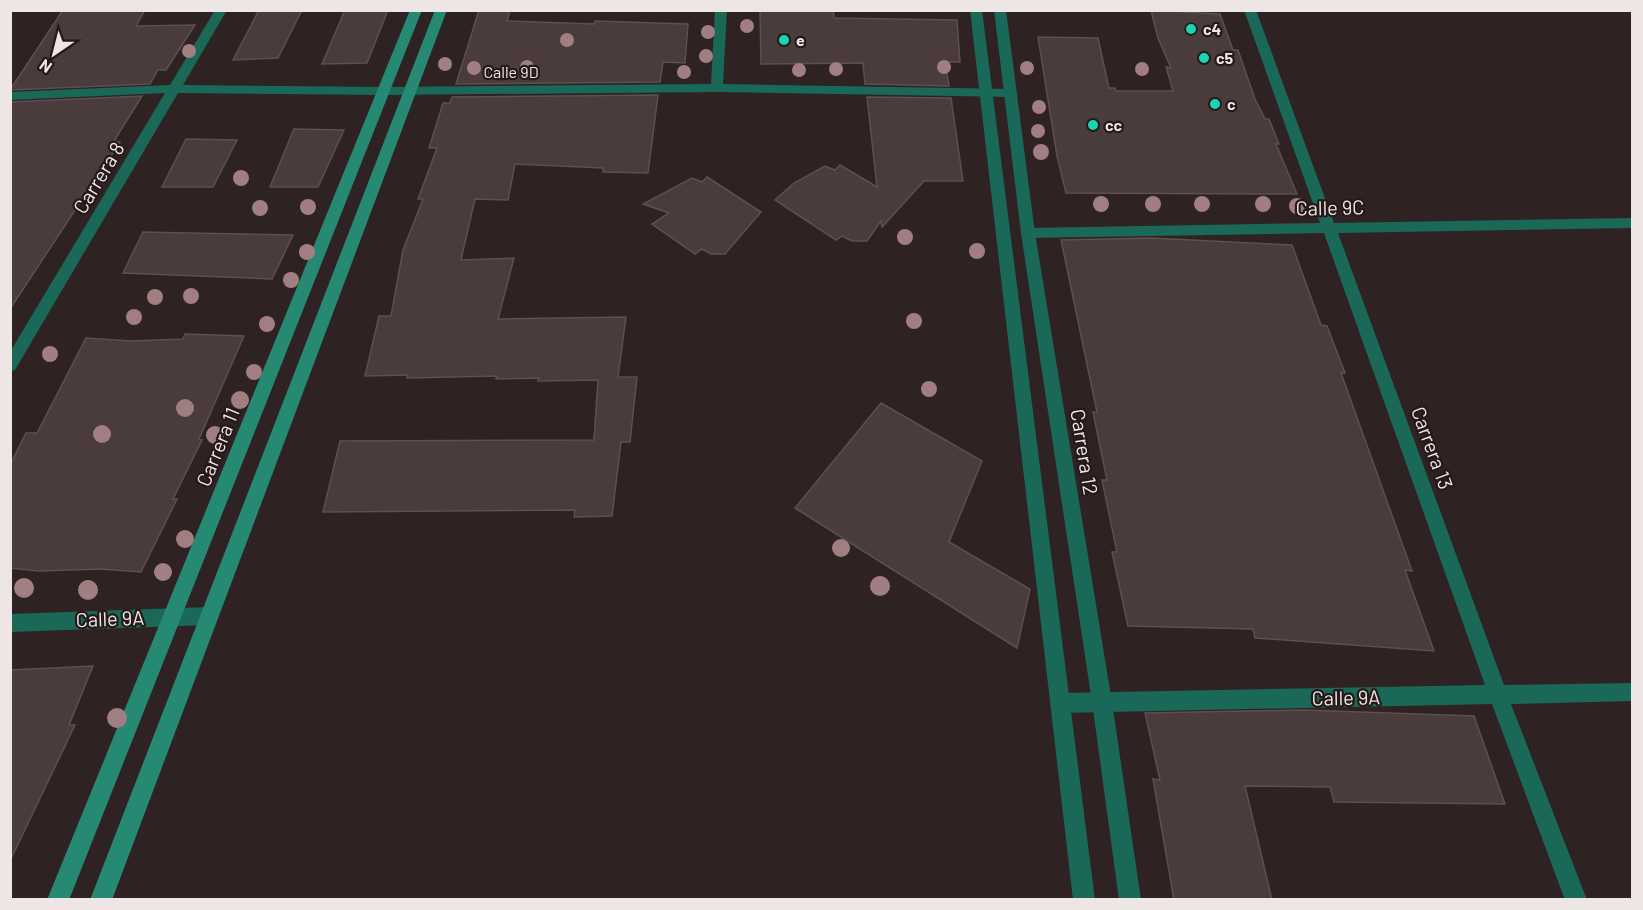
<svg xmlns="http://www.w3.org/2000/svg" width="1643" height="910" viewBox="0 0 1643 910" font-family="Barlow,sans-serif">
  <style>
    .building { fill: #4a3b3c; stroke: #5e4f50; stroke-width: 1.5 }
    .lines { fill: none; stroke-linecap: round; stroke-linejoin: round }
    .minor { fill: #1a6857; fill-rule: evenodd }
    .tertiary { fill: #1a6857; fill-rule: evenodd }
    .secondary { fill: #268973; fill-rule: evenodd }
    .tree { fill: #a07e81 }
    .poi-dot { fill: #19d5b2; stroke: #25191a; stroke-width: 2 }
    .labels { text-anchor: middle; stroke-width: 4.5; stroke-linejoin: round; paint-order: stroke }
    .far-poi-label { font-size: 16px; font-weight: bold; fill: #eee5e5; stroke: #25191a; text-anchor: start }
    .far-street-label { font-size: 16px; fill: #eee5e5; stroke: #25191a }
    .street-label { font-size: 20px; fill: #eee5e5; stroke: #25191a }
  </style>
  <rect width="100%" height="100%" fill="#2f2223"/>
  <path class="building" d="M63,10H145L136,26L195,25L166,70H158L150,84L10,90Z
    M259,10H302L278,58L233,60Z
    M345,10H388L367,63L322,64Z
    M479,10H510L507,21L594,24L595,21L688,24L685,63L663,62L660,82L456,84Z
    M760,10H833L834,18L957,20L960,62H945L949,86L865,84L863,63L761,64Z
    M1151,10L1220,14L1233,50H1238L1255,99L1265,119H1269L1279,144H1276L1297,194L1066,193L1057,156L1038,37L1098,38L1109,88H1115L1116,91H1173L1166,67L1171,68L1158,38Z
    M658,95L648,173L603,172V168L515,164L508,200L475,199L461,260L514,258L498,319L626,317L618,377H637L630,442H621L612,516L574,517L575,510L323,512L340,441L594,440L598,380L538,381L539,378L496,379L497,376L407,378L408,375L365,376L379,316H391L403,250L423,199H418L437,148H429L443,103H450L452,97Z
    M142,96L114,141L120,142L10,309V102Z
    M867,97L951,98L963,181H924L882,227L881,221L867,241H852L842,236L836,240L775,200L794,183L825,166L835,170L840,165L877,187Z
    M294,129L344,130L318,187H270Z
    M186,139L237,140L213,187H162Z
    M707,177L761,212L725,254H711L702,249L695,254L652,224L669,213L643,204L692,178L702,182Z
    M143,232L189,233L293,235L272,279L123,273Z
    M1151,238L1292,245L1321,325L1327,326L1345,373H1341L1412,571L1405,570L1434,651L1255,638L1253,629L1128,626L1112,552H1117L1102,480H1107L1093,412H1097L1061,240Z
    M185,334L244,336L199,439L202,440L173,499H177L141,572L100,569L39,571L10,568V465L26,433H37L86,338L131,341L183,339Z
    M881,403L982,461L949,542L1030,589L1017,648L795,508Z
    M93,666L69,725H75L10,861V670Z
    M1304,710L1474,716L1505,804L1334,802L1330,787L1245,786L1272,900H1174L1153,779L1160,780L1145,713Z"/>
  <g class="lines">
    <path class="minor" d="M215,10H227L183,85L384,87L711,84L715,10H727L723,84L1012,89L1018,93L1012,97L717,92L384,95L178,93L15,370L10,372V352L165,93L10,100V92L170,85Z
      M1244,10H1256L1334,223L1632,218V228L1338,233L1504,685L1632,683V701L1511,704L1587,900H1565L1492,704L1060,713L1053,710L1050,703L1053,696L1060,693L1485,685L1324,233L1028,238L1021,233L1028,228L1320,223Z
      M209,607L215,610L218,616L215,622L209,625L10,632V614Z"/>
    <path class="tertiary" d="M970,10H982L1095,900H1073Z
      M994,10H1006L1035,233L1112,702L1141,900H1119L1092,702L1021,233Z"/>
    <path class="secondary" d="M410,10H422L69,900H47Z
      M435,10H447L112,900H90Z"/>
  </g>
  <g class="tree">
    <circle cx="747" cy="26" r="7"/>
    <circle cx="1191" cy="29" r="7"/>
    <circle cx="708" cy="32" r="7"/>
    <circle cx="567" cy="40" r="7"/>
    <circle cx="189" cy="51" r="7"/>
    <circle cx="706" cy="56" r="7"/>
    <circle cx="445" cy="64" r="7"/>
    <circle cx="527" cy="67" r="7"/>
    <circle cx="944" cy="67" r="7"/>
    <circle cx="474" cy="68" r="7"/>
    <circle cx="1027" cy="68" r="7"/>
    <circle cx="836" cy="69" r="7"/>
    <circle cx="1142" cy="69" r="7"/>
    <circle cx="799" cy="70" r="7"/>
    <circle cx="684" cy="72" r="7"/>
    <circle cx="1039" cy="107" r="7"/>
    <circle cx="1038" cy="131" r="7"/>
    <circle cx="1041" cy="152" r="8"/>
    <circle cx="241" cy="178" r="8"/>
    <circle cx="1101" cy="204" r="8"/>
    <circle cx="1153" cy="204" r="8"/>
    <circle cx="1202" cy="204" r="8"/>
    <circle cx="1263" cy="204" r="8"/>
    <circle cx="1297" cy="206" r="8"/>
    <circle cx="308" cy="207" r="8"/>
    <circle cx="260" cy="208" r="8"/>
    <circle cx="905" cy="237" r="8"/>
    <circle cx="977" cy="251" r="8"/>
    <circle cx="307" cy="252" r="8"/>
    <circle cx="291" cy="280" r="8"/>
    <circle cx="191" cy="296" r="8"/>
    <circle cx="155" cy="297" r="8"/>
    <circle cx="134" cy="317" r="8"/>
    <circle cx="914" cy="321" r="8"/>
    <circle cx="267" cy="324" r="8"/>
    <circle cx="50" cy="354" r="8"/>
    <circle cx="254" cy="372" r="8"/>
    <circle cx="929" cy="389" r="8"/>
    <circle cx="240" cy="400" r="9"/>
    <circle cx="185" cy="408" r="9"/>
    <circle cx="102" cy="434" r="9"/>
    <circle cx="215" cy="435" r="9"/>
    <circle cx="185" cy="539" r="9"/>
    <circle cx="841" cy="548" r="9"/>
    <circle cx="163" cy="572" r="9"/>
    <circle cx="880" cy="586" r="10"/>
    <circle cx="24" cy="588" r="10"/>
    <circle cx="88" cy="590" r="10"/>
    <circle cx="117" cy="718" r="10"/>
  </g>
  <g class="poi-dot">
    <circle cx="1191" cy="29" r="6"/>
    <circle cx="784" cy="40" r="6"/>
    <circle cx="1204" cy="58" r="6"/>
    <circle cx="1215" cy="104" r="6"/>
    <circle cx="1093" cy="125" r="6"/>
  </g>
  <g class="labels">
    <g class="far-poi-label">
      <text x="1203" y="35">c4</text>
      <text x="796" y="46">e</text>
      <text x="1216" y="64">c5</text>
      <text x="1227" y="110">c</text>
      <text x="1105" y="131">cc</text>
    </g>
    <g class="far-street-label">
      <text x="511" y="78">Calle 9D</text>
    </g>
    <g class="street-label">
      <text transform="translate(99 178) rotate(-59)" y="7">Carrera 8</text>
      <text transform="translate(1330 208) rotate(-1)" y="7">Calle 9C</text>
      <text transform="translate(218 447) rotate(-68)" y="7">Carrera 11</text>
      <text transform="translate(1432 448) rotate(70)" y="7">Carrera 13</text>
      <text transform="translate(1084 452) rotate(81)" y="7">Carrera 12</text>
      <text transform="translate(110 619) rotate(-2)" y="7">Calle 9A</text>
      <text transform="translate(1346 698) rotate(-1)" y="7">Calle 9A</text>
    </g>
  </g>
  <rect width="1643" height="910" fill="none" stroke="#eee5e5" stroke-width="24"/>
  <g transform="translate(54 54) rotate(215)" stroke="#25191a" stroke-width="4.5" paint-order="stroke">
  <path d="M0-4.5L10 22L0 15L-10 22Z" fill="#eee5e5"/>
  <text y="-9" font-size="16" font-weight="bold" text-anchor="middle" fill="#eee5e5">N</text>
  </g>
</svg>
